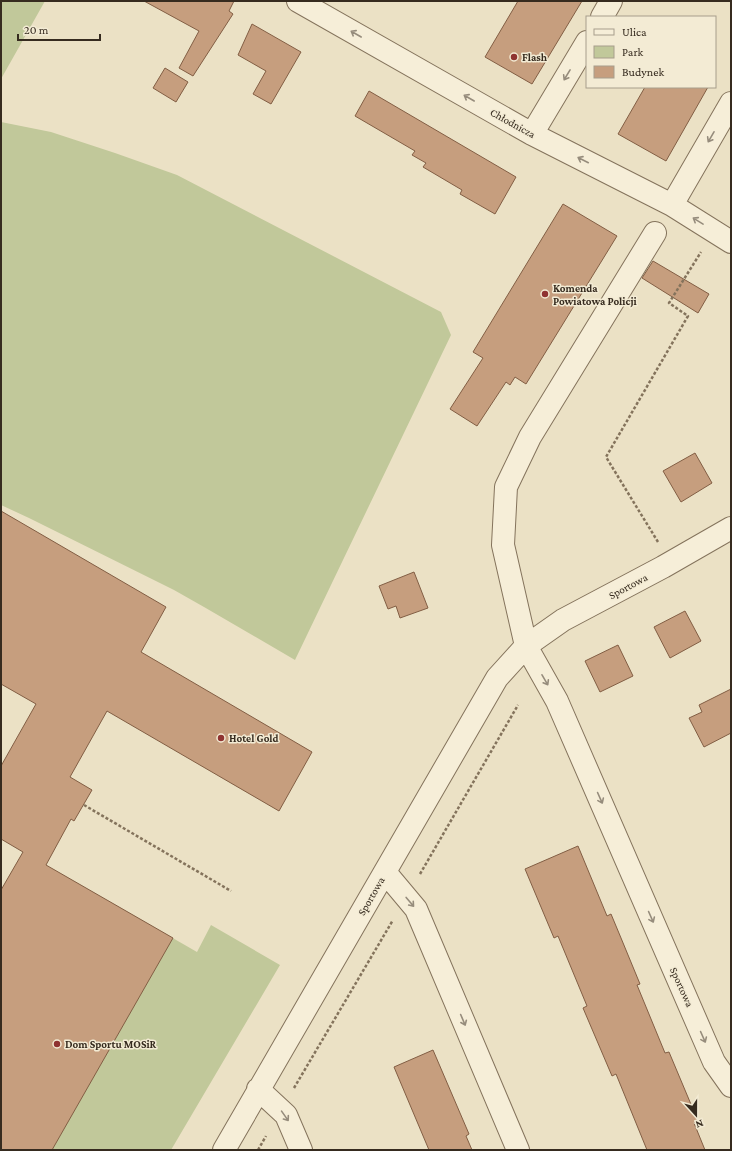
<svg xmlns="http://www.w3.org/2000/svg" width="732" height="1151" viewBox="0 0 732 1151" font-family="'Crimson Pro',serif">
  <style>
    .green { fill: #c1c89a }
    .building { fill: #c69e7e; stroke: #825e44 }
    .lines { fill: none; stroke-linecap: round; stroke-linejoin: round }
    .minor-casing { stroke: #84735c; stroke-width: 24 }
    .path { stroke: #84735c; stroke-width: 2.5; stroke-dasharray: 3 2; stroke-linecap: butt }
    .minor { stroke: #f6eed8; stroke-width: 22 }
    .oneway { stroke: #968c7c }
    .poi-dot { fill: #8f3331; stroke: #f3ebd4; stroke-width: 1.5 }
    .labels { text-anchor: middle; stroke-width: 3; stroke-linejoin: round; paint-order: stroke }
    .poi-label { font-size: 11px; font-weight: bold; fill: #362b1f; stroke: #f3ebd4; text-anchor: start }
    .street-label { font-size: 11px; fill: #362b1f; stroke: #f3ebd4 }
  </style>
  <rect width="100%" height="100%" fill="#ebe1c5"/>
  <path class="green" d="M1,1H45L1,79Z
    M1,122L51,132L115,153L177,175L441,312L451,335L295,660L204,607L174,590L29,518L1,505Z
    M23,852L197,952L211,925L280,965L171,1150H1V890Z"/>
  <path class="building" d="M144,1H234L229,11L233,14L193,76L179,68L199,31Z
    M518,1H582L532,84L485,57Z
    M252,24L301,52L271,104L253,94L266,71L238,55Z
    M165,68L188,82L176,102L153,88Z
    M645,87H708L666,161L618,134Z
    M369,91L516,177L495,214L460,194L462,190L423,167L426,163L412,155L415,151L355,116Z
    M563,204L617,236L526,384L515,377L510,385L506,382L477,426L450,409L483,358L473,352Z
    M653,261L709,294L698,313L642,278Z
    M695,453L712,483L681,502L663,471Z
    M1,511L166,607L141,652L312,752L279,811L107,711L70,777L92,790L74,821L71,819L46,865L173,938L52,1150H1V890L23,852L1,839V766L36,704L1,684Z
    M414,572L428,608L400,618L396,606L388,609L379,586Z
    M685,611L701,641L670,658L654,627Z
    M618,645L633,676L600,692L585,661Z
    M731,689V733L704,747L689,718L702,712L699,705Z
    M578,846L607,916L611,914L621,938L640,984L637,985L665,1053L669,1052L698,1121L694,1123L705,1150H647L616,1074L612,1076L583,1008L587,1006L558,936L554,938L525,869Z
    M433,1050L469,1134L466,1136L472,1150H429L394,1067Z"/>
  <g class="lines">
    <g class="minor-casing">
      <path id="minor" d="M298,1L532,134L672,205L731,242
        M602,17L611,1
        M532,134L587,42
        M672,205L731,103
        M655,233L530,437L506,487L503,545L526,646L557,701L714,1062L731,1086
        M385,872L416,909L518,1150
        M258,1089L286,1115L301,1150
        M224,1150L497,678L526,646L563,620L663,567L731,528"/>
    </g>
    <path class="path" d="M658,542L606,457L688,316L669,303L701,252
      M84,805L231,891
      M420,874L518,705
      M294,1088L393,920
      M258,1150L266,1136"/>
    <use href="#minor" class="minor"/>
  </g>
  <defs><path id="oneway-shaft" d="M-6 0H5M1.5-3L5.5 0L1.5 3" fill="none" stroke-width="1.6" stroke-linecap="round" stroke-linejoin="round"/></defs>
  <g class="oneway">
    <use href="#oneway-shaft" transform="translate(356 34) rotate(-150)"/>
    <use href="#oneway-shaft" transform="translate(567 75) rotate(121)"/>
    <use href="#oneway-shaft" transform="translate(469 98) rotate(-150)"/>
    <use href="#oneway-shaft" transform="translate(711 137) rotate(120)"/>
    <use href="#oneway-shaft" transform="translate(583 160) rotate(-153)"/>
    <use href="#oneway-shaft" transform="translate(698 221) rotate(-148)"/>
    <use href="#oneway-shaft" transform="translate(545 680) rotate(60)"/>
    <use href="#oneway-shaft" transform="translate(600 798) rotate(66)"/>
    <use href="#oneway-shaft" transform="translate(410 902) rotate(50)"/>
    <use href="#oneway-shaft" transform="translate(651 917) rotate(66)"/>
    <use href="#oneway-shaft" transform="translate(463 1020) rotate(67)"/>
    <use href="#oneway-shaft" transform="translate(703 1037) rotate(66)"/>
    <use href="#oneway-shaft" transform="translate(285 1116) rotate(55)"/>
  </g>
  <g class="poi-dot">
    <circle cx="514" cy="57" r="4"/>
    <circle cx="545" cy="294" r="4"/>
    <circle cx="221" cy="738" r="4"/>
    <circle cx="57" cy="1044" r="4"/>
  </g>
  <g class="labels">
    <g class="poi-label">
      <text x="522" y="61">Flash</text>
      <text x="553" y="292">Komenda<tspan x="553" dy="13">Powiatowa Policji</tspan></text>
      <text x="229" y="742">Hotel Gold</text>
      <text x="65" y="1048">Dom Sportu MOSiR</text>
    </g>
    <g class="street-label">
      <text transform="translate(513 123) rotate(29)" y="4">Chłodnicza</text>
      <text transform="translate(628 586) rotate(-28)" y="4">Sportowa</text>
      <text transform="translate(371 896) rotate(-60)" y="4">Sportowa</text>
      <text transform="translate(682 987) rotate(66)" y="4">Sportowa</text>
    </g>
  </g>
  <rect width="732" height="1151" fill="none" stroke="#362b1f" stroke-width="4"/>
  <rect x="586" y="16" width="130" height="72" fill="#f3ebd4" stroke="#a79e8c"/>
  <rect x="594" y="29" width="20" height="6" fill="#f6eed8" stroke="#a79e8c"/>
  <text x="622" y="36" font-size="12" fill="#362b1f">Ulica</text>
  <rect x="594" y="46" width="20" height="12" fill="#c1c89a" stroke="#a79e8c"/>
  <text x="622" y="56" font-size="12" fill="#362b1f">Park</text>
  <rect x="594" y="66" width="20" height="12" fill="#c69e7e" stroke="#a79e8c"/>
  <text x="622" y="76" font-size="12" fill="#362b1f">Budynek</text>
  <g transform="translate(696 1115) rotate(159)" stroke="#f3ebd4" stroke-width="3" paint-order="stroke">
  <path d="M0-3L7 15L0 10L-7 15Z" fill="#362b1f"/>
  <text y="-6" font-size="11" font-weight="bold" text-anchor="middle" fill="#362b1f">N</text>
  </g>
  <path d="M18 34v6h82v-6" fill="none" stroke="#362b1f" stroke-width="2"/>
  <text x="24" y="34" font-size="12" fill="#362b1f" stroke="#f3ebd4" stroke-width="3" paint-order="stroke">20 m</text>
</svg>
